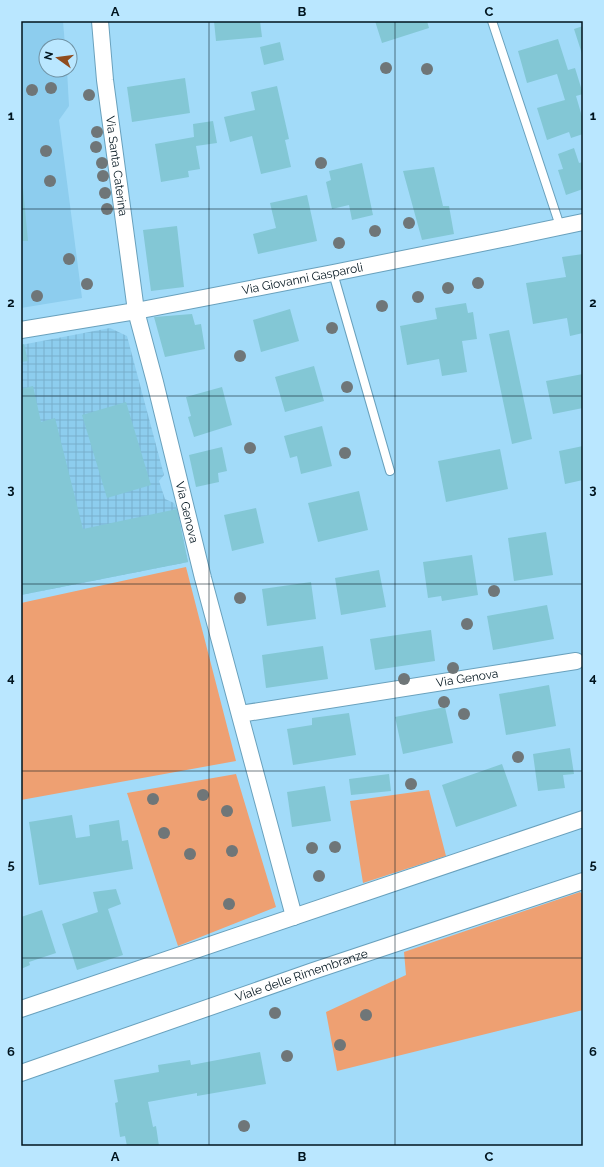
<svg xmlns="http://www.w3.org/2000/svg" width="604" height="1167" viewBox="0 0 604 1167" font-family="Raleway,sans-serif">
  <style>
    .built { fill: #8dcdee }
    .industrial { fill: url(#industrial-grid) }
    .green { fill: #eea072 }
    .building { fill: #83c7d5 }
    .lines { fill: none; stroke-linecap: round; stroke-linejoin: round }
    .service-casing { stroke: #69a1bd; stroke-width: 10 }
    .minor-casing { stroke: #69a1bd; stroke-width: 18 }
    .service { stroke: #fff; stroke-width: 8 }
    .minor { stroke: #fff; stroke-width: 16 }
    .tree { fill: #6f7678 }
    .grid { fill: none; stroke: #00141e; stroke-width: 1; stroke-opacity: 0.55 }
    .labels { text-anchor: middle; stroke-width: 3; stroke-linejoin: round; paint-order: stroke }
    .street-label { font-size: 12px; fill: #00141e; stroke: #bae7ff }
    .neatline { fill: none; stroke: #00141e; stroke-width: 1.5 }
    .grid-label { font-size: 13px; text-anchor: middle; font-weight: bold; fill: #00141e }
  </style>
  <defs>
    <pattern id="industrial-grid" width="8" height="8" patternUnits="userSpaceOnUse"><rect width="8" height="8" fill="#8dcdee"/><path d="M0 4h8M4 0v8" fill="none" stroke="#78afcc"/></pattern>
  </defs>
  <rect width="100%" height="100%" fill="#a2dbf9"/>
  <path class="built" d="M21,21H63L65,46H46V70H67L69,106L59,120L82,298L21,308Z"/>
  <path class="industrial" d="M110,328L127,336L164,475L159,481L165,499L174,503L177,509L188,562L21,595V345Z"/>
  <path class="green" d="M186,567L236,761L21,800V603Z
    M236,774L276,907L178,946L127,793Z
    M429,790L446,856L363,883L350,801Z
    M580,892L583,895V1010L337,1071L326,1012L406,975L404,952Z"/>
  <path class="building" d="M214,21H260L262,37L216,41Z
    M375,21H427L429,28L382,43Z
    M583,26V57L574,29Z
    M558,39L568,70L575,68L583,94L576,96L583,120V134L571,138L569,132L547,140L537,108L565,100L557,74L527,83L518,51Z
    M280,42L284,60L264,65L260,47Z
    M185,78L190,113L132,122L127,87Z
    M277,86L289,139L285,140L291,167L261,174L252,136L230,142L224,117L255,110L251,92Z
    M213,121L217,143L196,146L200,169L188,171L189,177L161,182L155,144L194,137L193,124Z
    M574,148L579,163L583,162V189L566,195L558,170L563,169L558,154Z
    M362,163L373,215L352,220L349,205L332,209L326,182L331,180L329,171Z
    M434,167L443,206H449L454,234L422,240L403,171Z
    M21,178H22L28,241H21Z
    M307,195L317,241L258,254L253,234L276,228L270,203Z
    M177,226L184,287L151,291L143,230Z
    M583,254V333L570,336L567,318L533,324L526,283L566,277L562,257Z
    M466,303L468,313L473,312L477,339L462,341L467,372L442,376L439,359L407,365L400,326L437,319L435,308Z
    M290,309L299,341L261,352L253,320Z
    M192,314L195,325L201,324L205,349L165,357L154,317Z
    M509,330L532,439L512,444L489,334Z
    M24,344L28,361L21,362V345Z
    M314,366L324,401L285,412L275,377Z
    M583,374V408L553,414L546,381Z
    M33,386L41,422L55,418L83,529L177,509L188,562L21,595V389Z
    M222,387L232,425L194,437L188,417L191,416L186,397Z
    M126,402L151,485L107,498L82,415Z
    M322,426L332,466L301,474L297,456L290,458L284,436Z
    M583,446V480L565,484L559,451Z
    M222,447L227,471L218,473L219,482L196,487L189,455Z
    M500,449L508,489L446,502L438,461Z
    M359,491L368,530L318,542L308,503Z
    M256,508L264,543L232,551L224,515Z
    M546,532L553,575L514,581L508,538Z
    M472,555L478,595L442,601L441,596L428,598L423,562Z
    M379,570L386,607L341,615L335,578Z
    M311,582L316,619L267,626L262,589Z
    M547,605L554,639L493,650L487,616Z
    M431,630L435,661L375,670L370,639Z
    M323,646L328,679L266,688L262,655Z
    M549,685L556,726L506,735L499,694Z
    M445,707L453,743L403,754L395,717Z
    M349,713L356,755L293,765L287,729L312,725V718Z
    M570,748L574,774L563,775L565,788L538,791L533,754Z
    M502,764L517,806L456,827L442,785Z
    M389,774L391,791L351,795L349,779Z
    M325,786L331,821L292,827L287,792Z
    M72,815L76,838L90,836L89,825L119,820L122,841L128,840L133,869L39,885L29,822Z
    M116,889L121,904L108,909L123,955L77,970L62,924L98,912L93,892Z
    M42,910L56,953L29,962L30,965L21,969V917Z
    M260,1052L266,1084L197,1096V1093L148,1102L153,1127L156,1126L159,1146H127L125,1136L120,1137L115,1103L118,1102L114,1080L159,1072L158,1065L190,1060L191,1065Z"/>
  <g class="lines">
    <g class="service-casing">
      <path id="service" d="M492,21L560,226
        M333,273L390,471"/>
    </g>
    <g class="minor-casing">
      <g id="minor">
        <path id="s1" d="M100,21L105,80L136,311L155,382L203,578L292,909L294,917"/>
        <path id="s2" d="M21,330L136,311L333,273L502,239L583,222"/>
        <path id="s3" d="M240,714L576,661"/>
        <path d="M21,1009L583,819"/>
        <path id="s4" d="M21,1073L313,971L583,881"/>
      </g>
    </g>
    <use href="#service" class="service"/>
    <use href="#minor" class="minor"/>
  </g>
  <g class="tree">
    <circle cx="386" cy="68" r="6"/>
    <circle cx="427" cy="69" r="6"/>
    <circle cx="51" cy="88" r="6"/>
    <circle cx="32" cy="90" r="6"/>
    <circle cx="89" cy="95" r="6"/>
    <circle cx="97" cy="132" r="6"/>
    <circle cx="96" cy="147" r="6"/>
    <circle cx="46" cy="151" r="6"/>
    <circle cx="102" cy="163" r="6"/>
    <circle cx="321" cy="163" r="6"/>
    <circle cx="103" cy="176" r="6"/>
    <circle cx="50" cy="181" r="6"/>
    <circle cx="105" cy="193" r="6"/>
    <circle cx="107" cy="209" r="6"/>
    <circle cx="409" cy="223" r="6"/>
    <circle cx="375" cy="231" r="6"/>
    <circle cx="339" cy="243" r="6"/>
    <circle cx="69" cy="259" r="6"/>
    <circle cx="478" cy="283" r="6"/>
    <circle cx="87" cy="284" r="6"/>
    <circle cx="448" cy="288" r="6"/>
    <circle cx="37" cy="296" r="6"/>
    <circle cx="418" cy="297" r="6"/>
    <circle cx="382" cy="306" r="6"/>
    <circle cx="332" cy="328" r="6"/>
    <circle cx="240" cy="356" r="6"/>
    <circle cx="347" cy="387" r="6"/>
    <circle cx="250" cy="448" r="6"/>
    <circle cx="345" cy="453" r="6"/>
    <circle cx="494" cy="591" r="6"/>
    <circle cx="240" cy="598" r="6"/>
    <circle cx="467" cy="624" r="6"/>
    <circle cx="453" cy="668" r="6"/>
    <circle cx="404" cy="679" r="6"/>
    <circle cx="444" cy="702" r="6"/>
    <circle cx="464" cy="714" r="6"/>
    <circle cx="518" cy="757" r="6"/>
    <circle cx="411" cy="784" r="6"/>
    <circle cx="203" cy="795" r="6"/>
    <circle cx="153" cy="799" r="6"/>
    <circle cx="227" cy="811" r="6"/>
    <circle cx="164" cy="833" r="6"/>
    <circle cx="335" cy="847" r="6"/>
    <circle cx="312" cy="848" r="6"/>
    <circle cx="232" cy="851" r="6"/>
    <circle cx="190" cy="854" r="6"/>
    <circle cx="319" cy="876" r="6"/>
    <circle cx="229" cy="904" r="6"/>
    <circle cx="275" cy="1013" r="6"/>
    <circle cx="366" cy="1015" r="6"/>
    <circle cx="340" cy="1045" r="6"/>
    <circle cx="287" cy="1056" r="6"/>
    <circle cx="244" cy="1126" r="6"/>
  </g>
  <path class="grid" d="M209,21V1146M395,21V1146M21,209H583M21,396H583M21,584H583M21,771H583M21,958H583"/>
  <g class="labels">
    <g class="street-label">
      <text dy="4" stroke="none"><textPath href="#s1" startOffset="146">Via Santa Caterina</textPath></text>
      <text dy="4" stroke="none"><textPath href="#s2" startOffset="286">Via Giovanni Gasparoli</textPath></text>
      <text dy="4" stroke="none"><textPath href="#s1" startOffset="500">Via Genova</textPath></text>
      <text dy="4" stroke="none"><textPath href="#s3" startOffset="230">Via Genova</textPath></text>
      <text dy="4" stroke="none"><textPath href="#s4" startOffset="297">Viale delle Rimembranze</textPath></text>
    </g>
  </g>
  <rect width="604" height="1167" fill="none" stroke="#bae7ff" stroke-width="44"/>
  <g transform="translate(58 58) rotate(284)"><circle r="19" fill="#bae7ff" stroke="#7093a5"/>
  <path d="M0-3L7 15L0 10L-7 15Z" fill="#904c1e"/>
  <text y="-6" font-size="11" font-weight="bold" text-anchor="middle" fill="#00141e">N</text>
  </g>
  <rect x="22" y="22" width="560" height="1123" class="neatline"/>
  <g class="grid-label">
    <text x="115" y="16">A</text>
    <text x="302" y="16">B</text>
    <text x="489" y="16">C</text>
    <text x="11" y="120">1</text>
    <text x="593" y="120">1</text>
    <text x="11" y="307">2</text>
    <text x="593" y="307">2</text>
    <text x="11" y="494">3</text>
    <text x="593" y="494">3</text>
    <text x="11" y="682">4</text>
    <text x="593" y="682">4</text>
    <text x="11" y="869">5</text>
    <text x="593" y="869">5</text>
    <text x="11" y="1056">6</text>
    <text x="593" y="1056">6</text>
    <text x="115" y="1161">A</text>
    <text x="302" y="1161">B</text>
    <text x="489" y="1161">C</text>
  </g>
</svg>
